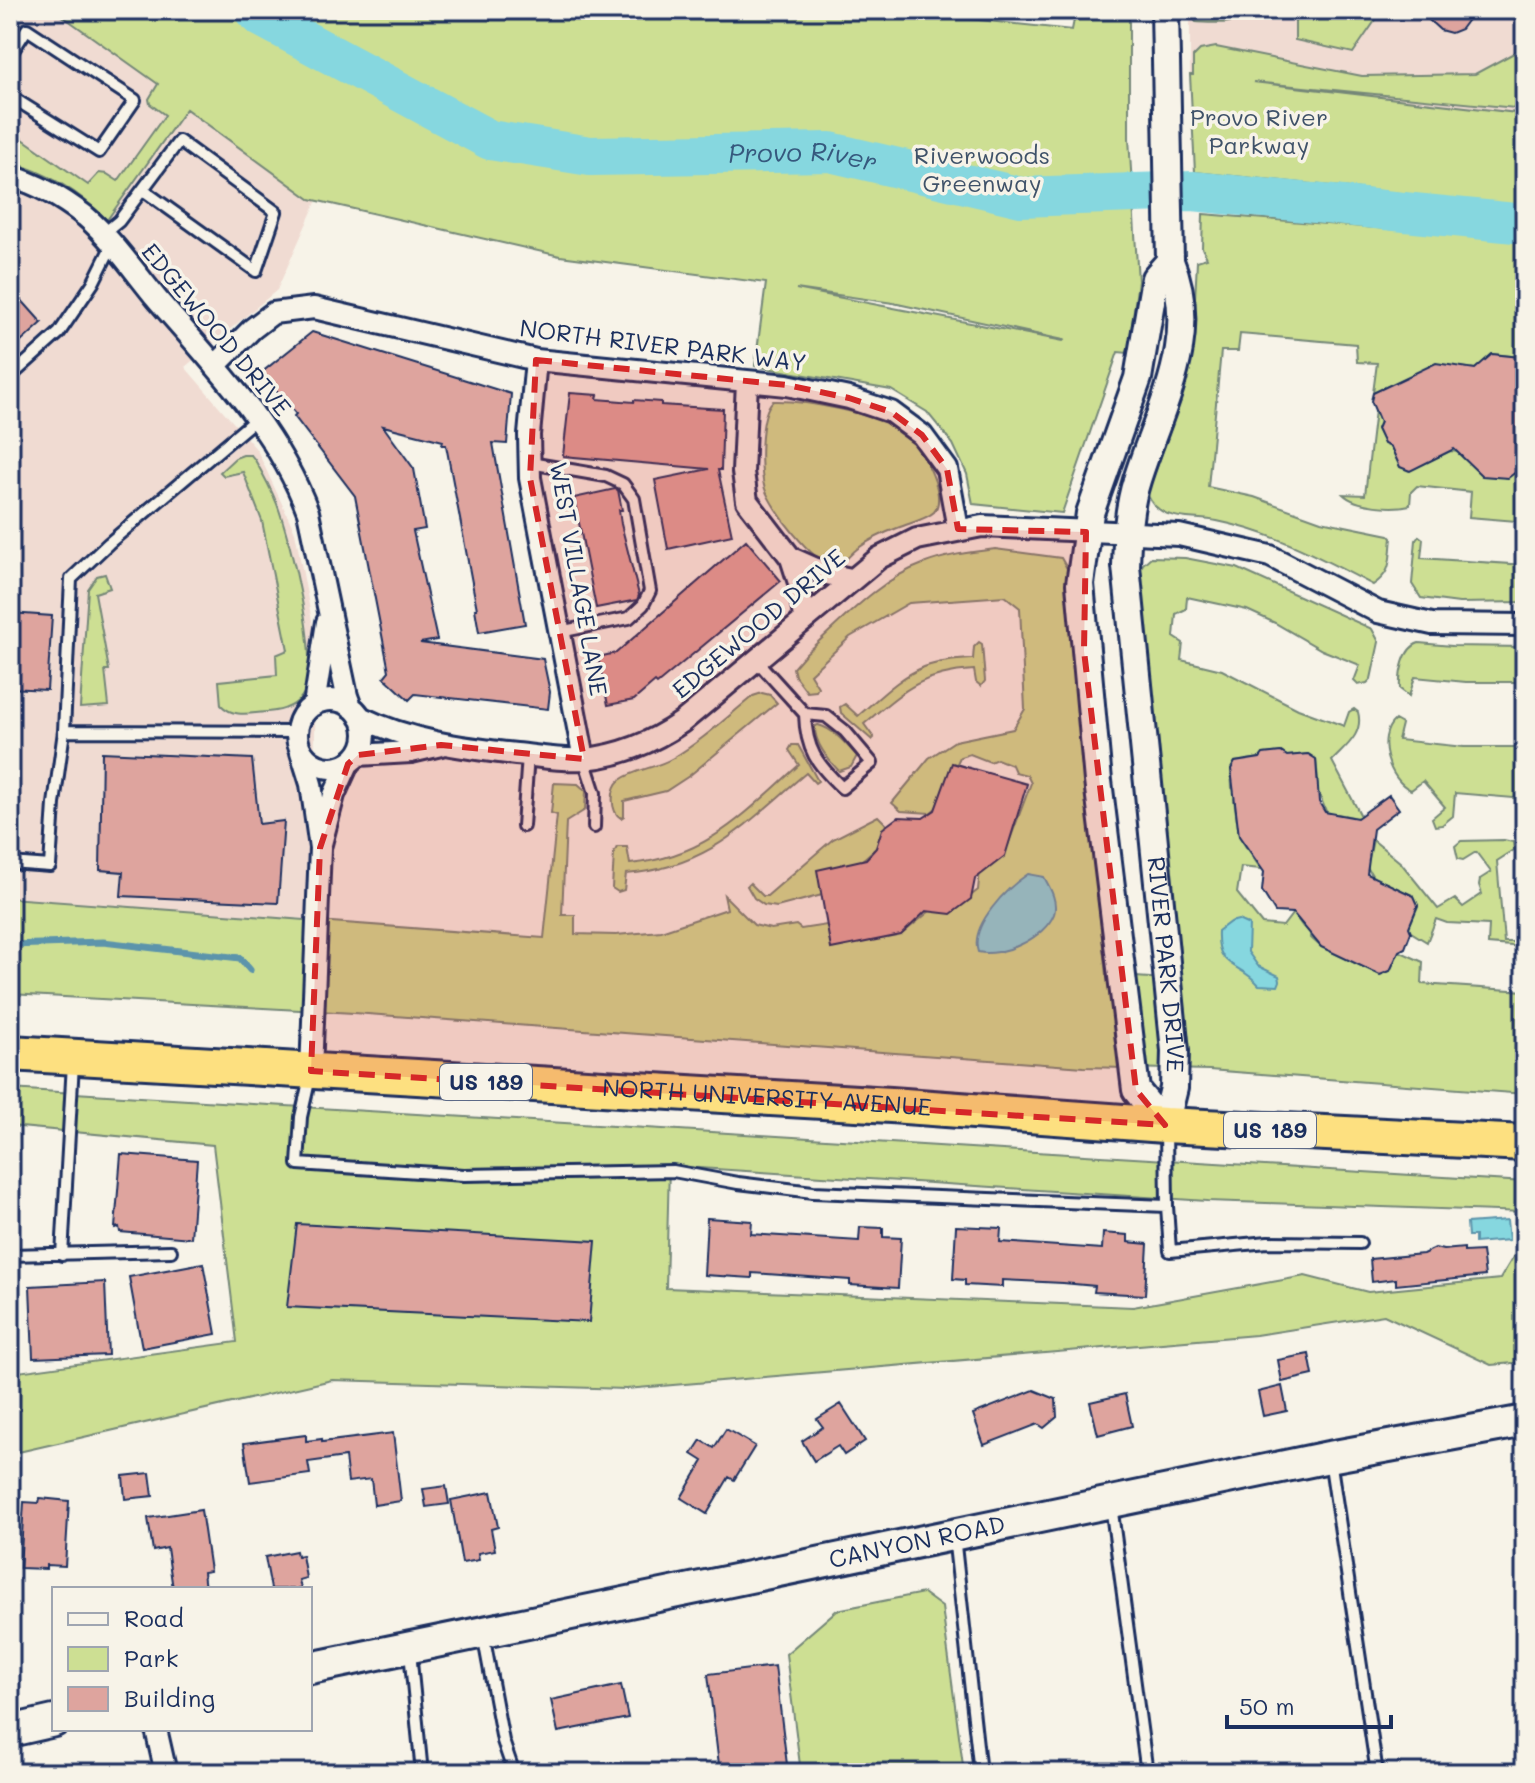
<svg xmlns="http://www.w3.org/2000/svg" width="1535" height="1783" viewBox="0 0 1535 1783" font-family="Mali,sans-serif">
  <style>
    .built { fill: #f0dbd2 }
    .green { fill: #cddf93; stroke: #748778; stroke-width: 2; fill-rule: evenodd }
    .water { fill: #86d7df; stroke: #5b94ab; stroke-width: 2 }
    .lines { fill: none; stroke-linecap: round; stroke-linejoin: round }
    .stream { stroke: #5b94ab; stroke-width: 7 }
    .river { stroke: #86d7df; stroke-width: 40 }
    .building { fill: #dea49e; stroke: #1b2f5e; stroke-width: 2 }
    .service-casing { stroke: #1b2f5e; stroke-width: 16 }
    .minor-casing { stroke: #1b2f5e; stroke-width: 26 }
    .tertiary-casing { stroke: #1b2f5e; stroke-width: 32 }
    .secondary-casing { stroke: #1b2f5e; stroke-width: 36 }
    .trunk-casing { stroke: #1b2f5e; stroke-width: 40 }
    .service { stroke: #f7f3e8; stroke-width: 10 }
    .minor { stroke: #f7f3e8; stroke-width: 20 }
    .tertiary { stroke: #f7f3e8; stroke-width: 26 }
    .secondary { stroke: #f7f3e8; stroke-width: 30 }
    .trunk { stroke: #fde080; stroke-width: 34 }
    .marked { fill: #d62828; fill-opacity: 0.2; stroke: #d62828; stroke-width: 6; stroke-dasharray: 16 10; stroke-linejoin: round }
    .labels { text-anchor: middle; stroke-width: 7; stroke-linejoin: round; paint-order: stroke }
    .shield { fill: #f7f3e8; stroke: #5d6a87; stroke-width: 2 }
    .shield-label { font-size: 22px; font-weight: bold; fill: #1b2f5e }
    .park-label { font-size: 24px; fill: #3f5269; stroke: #f7f3e8 }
    .street-label { font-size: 24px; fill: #1b2f5e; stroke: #f7f3e8 }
    .water-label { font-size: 26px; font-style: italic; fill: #36597e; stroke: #f7f3e8 }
  </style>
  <rect width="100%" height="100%" fill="#f7f3e8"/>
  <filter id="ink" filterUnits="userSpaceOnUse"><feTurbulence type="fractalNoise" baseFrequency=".0125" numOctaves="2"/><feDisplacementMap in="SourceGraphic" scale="16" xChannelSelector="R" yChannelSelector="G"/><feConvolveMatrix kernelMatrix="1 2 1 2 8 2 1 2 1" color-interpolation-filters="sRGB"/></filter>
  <g filter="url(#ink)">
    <path class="built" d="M10,10H57L317,200L277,290L185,367L257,450L295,532L317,647L314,775L306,919L10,903Z
      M1190,10H1525V114L1190,75Z"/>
    <path class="green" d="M54,10H887L1072,30L1076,10H1129V138L1138,281L1128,353L1118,352L1062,513L973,504L967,474L953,444L927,412L891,390L755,366L766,283L560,256L310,199L186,109L107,220C80,193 47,172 10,162V130L88,185L99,173L107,174L118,181L165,115L150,104L149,99L158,84ZM796,289L893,303L1064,340L1063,341Z
      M1190,10H1228L1229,14L1248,16C1234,25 1212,23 1196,22L1190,15Z
      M1295,10H1372L1379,15L1353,53L1295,40Z
      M1216,47L1362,76L1475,74L1525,47V109L1253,82L1525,114V206L1195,172L1190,75H1193V57L1200,50Z
      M1203,214L1525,240V364L1520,357L1493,354L1475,369L1436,364L1373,393L1377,363L1357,362L1356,344L1240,334L1238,351H1221L1208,487L1254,497L1321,521L1389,535L1392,538C1389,561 1393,571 1373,585C1323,559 1273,532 1217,521C1190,516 1158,523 1147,493C1161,458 1174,423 1183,386C1193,345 1195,303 1197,261L1207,258L1202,248Z
      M773,401C804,400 879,414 903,432C919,443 949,494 934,512C927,519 910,523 900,527C886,532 869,540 857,549C849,555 843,566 832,565C812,562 772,509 765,489C759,472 759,413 773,401Z
      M1375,410L1380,421L1377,429L1384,443L1391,447L1400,467L1409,471L1450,451L1525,460V497H1518L1516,521L1469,517L1471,492L1417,486L1411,492L1410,505C1393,509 1356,507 1343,494L1365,495Z
      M243,455H251L255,460C263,474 271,489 277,504C290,539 321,661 304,693C297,706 282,711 267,712C251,713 233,718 221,705L219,681L277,675L276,655L288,650L262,521L243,472L224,476L220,472L235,458Z
      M1419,536L1423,539L1421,558L1525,565V602L1459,603L1421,598L1412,584L1416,540Z
      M995,549L1061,558L1069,572L1071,642L1106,975L1179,980L1138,574L1143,564L1151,557L1185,558L1237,568L1372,629L1379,642L1371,679L1367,683L1358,685L1354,681L1360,665L1322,650L1275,623L1247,610L1187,597L1186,609L1176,614L1174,637L1183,643L1181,660L1222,670L1298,709L1344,726L1349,712L1354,709L1358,712C1364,734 1346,746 1332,761L1361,816L1358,818L1338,814L1330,820C1324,809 1320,791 1312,784L1318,779L1316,759L1308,754L1287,756L1281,752L1264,754L1260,758L1235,762L1231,769L1232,788L1239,792L1234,799L1239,836L1246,847L1254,848L1252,856L1261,869L1241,867L1237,893L1262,924L1283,926L1293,913L1303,927H1311L1310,937L1321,947L1380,975L1390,971L1399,951L1423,962L1422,984L1525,991V1094L1209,1070L1084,1067L354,1013L10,994V898L544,938L557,815L551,813L554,783L578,784L586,791L585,810L566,822L562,915H575V934L616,935L661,931L727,909L724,895L754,925L771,929L796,925L801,929L833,924L843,942L903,933L936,906L957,907L978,890L980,869L1008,845L1031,783L1027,775L1015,772L1012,765L997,759L990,762L970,754L960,757L936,808L930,813L901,811L892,803L929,758L955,741L1013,729L1025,709L1020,608L1005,596L909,603L850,637L810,674L818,687L816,691L807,692L795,676L793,668L806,653C841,622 878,580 923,564C946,555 971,552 995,549Z
      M105,574L110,588L95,593L109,670H105L109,706L80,708L88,589L97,576Z
      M979,642L982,644L985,681L981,686L976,682L974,670C921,673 903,691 864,724L874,738L872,740L841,713L840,707L845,704L858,716C878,699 899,677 924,667C939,661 957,660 973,659L974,647Z
      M1419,643L1452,646L1525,647V682H1466L1415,677L1409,696L1400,689C1399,674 1403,648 1419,643Z
      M762,693L770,695L777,703L689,776L666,791L624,801V816L621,818C610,812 610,788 620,780C635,769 657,768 673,758C702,741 727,717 753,696Z
      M1395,720L1402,724L1398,740L1464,747H1525V799L1455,793L1453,816L1442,825L1435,826L1432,818L1445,807L1423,781L1411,790C1389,781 1375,737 1395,720Z
      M818,725C834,729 846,744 857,756L851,767L839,771C828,760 814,742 815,726Z
      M792,745H798L818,781L815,783L806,773C745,824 710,867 626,874L624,890L618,892L612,888L614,853L617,847H627L630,864C707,857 744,814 799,765L789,750Z
      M878,816L886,824L876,848L822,895L777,907L764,905L754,898L747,886L750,883L763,896H767L833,839Z
      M1373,840L1401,863L1438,909L1455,899L1463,907L1482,894L1479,885L1480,879L1491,872L1476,852L1463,860L1458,859L1455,846L1461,841L1504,840L1513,842L1514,850L1497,861L1504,942H1523L1525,947L1488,944L1489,925L1447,923L1436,919L1427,942L1411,932L1409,927L1418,906L1414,896L1373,877L1364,862L1369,858Z
      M10,1089L1525,1182V1212L1207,1201L669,1166L666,1288L1133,1307L1305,1276L1368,1292L1500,1279L1525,1237V1362L1491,1365L1384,1315L1256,1335L626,1389L332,1380L10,1454V1373L237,1342L213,1145L10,1126Z
      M923,1593L942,1607L964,1773H801L786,1654L837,1610Z"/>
    <path class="water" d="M1028,874L1044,877C1050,888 1058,901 1054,914C1045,938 1001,958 978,952C969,925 1008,887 1028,874Z
      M1238,920L1249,925L1248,952L1258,966L1279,976L1280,981L1278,986L1259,985C1240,962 1216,970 1218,931L1230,922Z
      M1507,1220L1509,1240L1475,1243V1236H1468L1467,1223Z"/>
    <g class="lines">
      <path class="stream" d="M10,945L103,942L240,958L250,970"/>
      <path class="river" id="s1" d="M254,10L263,18L490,140L590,156L830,152L1021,197L1193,191L1525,224"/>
    </g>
    <path class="building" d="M1418,10H1475L1461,29L1451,33L1440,30Z
      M10,287L42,323L10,352Z
      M312,332L511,394L507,444L493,443L525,624L479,632L475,609H477L446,445H442L443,441L383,426L414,469L425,529L413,531L437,640L420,643L543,659L550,692L548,709L415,694L409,700L384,677L389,671L355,496L294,416L296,414L261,373Z
      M1492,354L1520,357L1525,364V465L1508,478L1482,476L1454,449L1410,471L1400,467L1391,447L1384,444L1377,429L1380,422L1371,401L1373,393L1436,363L1475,369Z
      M570,393L598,395L597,399L634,402V400L661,402V405L723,409L721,470H718L732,535L668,549L655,480L709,469L563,456Z
      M615,489L618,490L622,510H619L621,524L639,595L637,600L596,608L574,498Z
      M746,540L781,581L657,684L655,682L634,700L608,705L598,657L616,653Z
      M10,613L52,616L47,690L10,688Z
      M102,752L252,759L259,824L284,821L278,903L121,896L123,872L100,870Z
      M1281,752L1287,756L1308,754L1316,759L1319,802L1325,812L1357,818L1389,795L1399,809L1373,829L1367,874L1414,896L1418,905L1409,927L1411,932L1405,948L1399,951L1390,971L1380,975L1321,947L1293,913L1275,912L1262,891L1264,872L1239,836L1231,769L1235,762L1260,758L1263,754Z
      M952,763L1027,784L1005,856L975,879L971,899L951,914L926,911L901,935L831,949L817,870L866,859L876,848L882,829L898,817L923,818L935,810Z
      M121,1154L197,1160L191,1238L120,1232L119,1227L115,1228Z
      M707,1218L752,1221L751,1234L859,1241L860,1227L883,1228V1237L901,1238L898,1288L850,1285V1280L752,1273V1278L704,1275Z
      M297,1224L596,1241L589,1322L287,1307Z
      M956,1226L1001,1228L1000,1242L1102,1249L1103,1233L1128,1235V1242L1148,1244L1145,1295L1094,1292L1095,1286L1063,1283L1002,1280V1287L965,1285V1280L953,1279Z
      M1435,1248L1443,1250L1464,1248V1252L1482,1251L1485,1276L1396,1285V1279L1372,1282L1370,1259L1423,1254Z
      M203,1263L216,1334L142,1348L129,1277Z
      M105,1282L108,1355L33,1358L30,1286Z
      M1309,1354L1313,1375L1282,1382L1278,1360Z
      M1282,1386L1287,1411L1263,1416L1258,1392Z
      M1034,1390L1056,1399L1057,1417L1044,1428L1038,1424L984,1445L973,1414Z
      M1125,1394L1132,1426L1098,1435L1090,1402Z
      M841,1404L865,1441L844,1455L838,1446L814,1461L802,1441L823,1427L817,1419Z
      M726,1429L755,1446L734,1480L729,1477L707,1514L681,1498L703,1461L692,1454L701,1440L714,1448Z
      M393,1433L401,1501L374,1505L371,1479L348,1482L345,1457L308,1462L310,1474L250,1482L244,1443L306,1435V1441L322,1439V1442Z
      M150,1473L153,1496L125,1499L123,1476Z
      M446,1486L449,1504L426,1507L423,1489Z
      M491,1492L498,1527L491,1529L495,1550L478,1553L479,1560L462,1563L451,1500Z
      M40,1498L69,1501L65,1566L46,1565V1569L20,1568L24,1502L39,1503Z
      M201,1510L210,1571L203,1572L205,1589H173L167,1548L153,1551L148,1518Z
      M296,1551L297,1556L302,1555L306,1578L299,1580L301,1589H271L265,1557Z
      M775,1666L788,1773H720L708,1674Z
      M621,1685L628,1718L558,1732L551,1700Z"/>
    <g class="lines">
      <g class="service-casing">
        <path id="service" d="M10,55L27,29L135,100L99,152L10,96
          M103,234L119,221L179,141L276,212L256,271L143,190
          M10,377L59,333L93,283L112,245
          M530,463L606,476L623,484L634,499L650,591L643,605L629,618L559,632
          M756,660L805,714L826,716L845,731L872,763L842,788C817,764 806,750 805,714
          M64,731L297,732
          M584,759L595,793L594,827
          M523,826L528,755
          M10,863L50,866L54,804L64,731L71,579L109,543L257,418
          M310,1077L301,1117L298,1164L464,1175L673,1171L738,1183L813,1192L1167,1206L1166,1128
          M1167,1206L1170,1251L1268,1242L1360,1243
          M10,1255L171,1251
          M62,1255L73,1063
          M1330,1459L1377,1773
          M1111,1505L1147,1773
          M954,1536L980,1773
          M483,1634L503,1741L514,1773
          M410,1652L422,1773"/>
      </g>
      <g class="minor-casing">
        <path id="minor" d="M10,176C38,184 62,198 85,216C112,239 134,271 157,299C214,365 277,429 308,512L347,696L351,707
          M536,360L529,435L530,478L584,759
          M215,366L252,329L273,313L314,308L536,360L787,385L849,398L891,412L922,435L947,469L958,529
          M747,381L743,472L747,501L791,558L800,586L804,619
          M791,558L827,574L851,579
          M297 734a34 34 0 1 1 68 0a34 34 0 1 1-68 0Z
          M314,705L327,622
          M360,717C409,741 462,748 516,754C538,756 562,761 584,759C619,756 653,742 682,722L879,558L917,539L982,526L1179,535L1270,556L1378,612L1432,624L1525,625
          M301,752L311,784L320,848L311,1071
          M358,755L411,752L441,745
          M321,844L334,795L348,764
          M156,1729L166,1773"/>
      </g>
      <g class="tertiary-casing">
        <g id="tertiary">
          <path id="s2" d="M1165,10L1170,261C1202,338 1159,409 1137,480C1128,508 1127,537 1126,566L1175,1051L1174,1088L1165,1125"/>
          <path d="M1165,1125L1136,1090L1098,781L1080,584L1090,513L1138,378L1155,278L1170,261"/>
        </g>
      </g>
      <g class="secondary-casing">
        <g id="secondary">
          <path id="s3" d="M310,1668L1329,1457L1525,1421"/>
          <path d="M10,1731L54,1721"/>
        </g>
      </g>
      <g class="trunk-casing">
        <g id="trunk">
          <path id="s4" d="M10,1053L891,1105L1165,1125L1525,1143"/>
        </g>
      </g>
      <use href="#service" class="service"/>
      <use href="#minor" class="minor"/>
      <use href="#tertiary" class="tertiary"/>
      <use href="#secondary" class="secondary"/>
      <use href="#trunk" class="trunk"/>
    </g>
  </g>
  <path class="marked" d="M536,360L787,385L849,398L891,412L922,435L947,469L958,529L1086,532L1084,651L1136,1090L1165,1125L311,1071L320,848L348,764L358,755L441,745L584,759L530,478Z"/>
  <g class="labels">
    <g class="shield">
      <rect x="440" y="1064" width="92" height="36" rx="6"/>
      <rect x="1224" y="1112" width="92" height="36" rx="6"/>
    </g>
    <g class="shield-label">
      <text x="486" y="1090">US 189</text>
      <text x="1270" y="1138">US 189</text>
    </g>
    <g class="park-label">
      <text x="1259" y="126">Provo River<tspan x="1259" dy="28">Parkway</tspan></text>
      <text x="982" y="164">Riverwoods<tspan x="982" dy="28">Greenway</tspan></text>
    </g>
    <g class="street-label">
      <text transform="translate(216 330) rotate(50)" y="8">EDGEWOOD DRIVE</text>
      <text transform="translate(663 346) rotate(7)" y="8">NORTH RIVER PARK WAY</text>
      <text transform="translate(578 579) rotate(80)" y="8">WEST VILLAGE LANE</text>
      <text transform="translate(759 624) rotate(-40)" y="8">EDGEWOOD DRIVE</text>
      <text dy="8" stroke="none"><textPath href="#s2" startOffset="966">RIVER PARK DRIVE</textPath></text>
      <text dy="8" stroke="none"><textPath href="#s4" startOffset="758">NORTH UNIVERSITY AVENUE</textPath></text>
      <text dy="8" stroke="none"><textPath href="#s3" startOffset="620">CANYON ROAD</textPath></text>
    </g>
    <g class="water-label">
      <text dy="9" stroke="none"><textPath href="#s1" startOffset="584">Provo River</textPath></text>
    </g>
  </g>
  <rect width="1535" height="1783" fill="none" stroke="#f7f3e8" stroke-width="40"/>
  <rect x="20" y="20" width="1495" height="1743" fill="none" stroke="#1b2f5e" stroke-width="3" filter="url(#ink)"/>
  <rect x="52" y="1587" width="260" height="144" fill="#f7f3e8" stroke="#9fa5b1" stroke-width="2"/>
  <rect x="68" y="1613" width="40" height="12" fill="#f7f3e8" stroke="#9fa5b1" stroke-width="2"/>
  <text x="124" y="1627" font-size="24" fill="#1b2f5e">Road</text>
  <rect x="68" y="1647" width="40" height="24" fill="#cddf93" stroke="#9fa5b1" stroke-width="2"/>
  <text x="124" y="1667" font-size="24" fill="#1b2f5e">Park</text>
  <rect x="68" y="1687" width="40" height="24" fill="#dea49e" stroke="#9fa5b1" stroke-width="2"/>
  <text x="124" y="1707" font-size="24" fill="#1b2f5e">Building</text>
  <path d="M1227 1715v12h164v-12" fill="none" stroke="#1b2f5e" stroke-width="4"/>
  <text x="1239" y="1715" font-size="24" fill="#1b2f5e" stroke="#f7f3e8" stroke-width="6" paint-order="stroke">50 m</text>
</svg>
